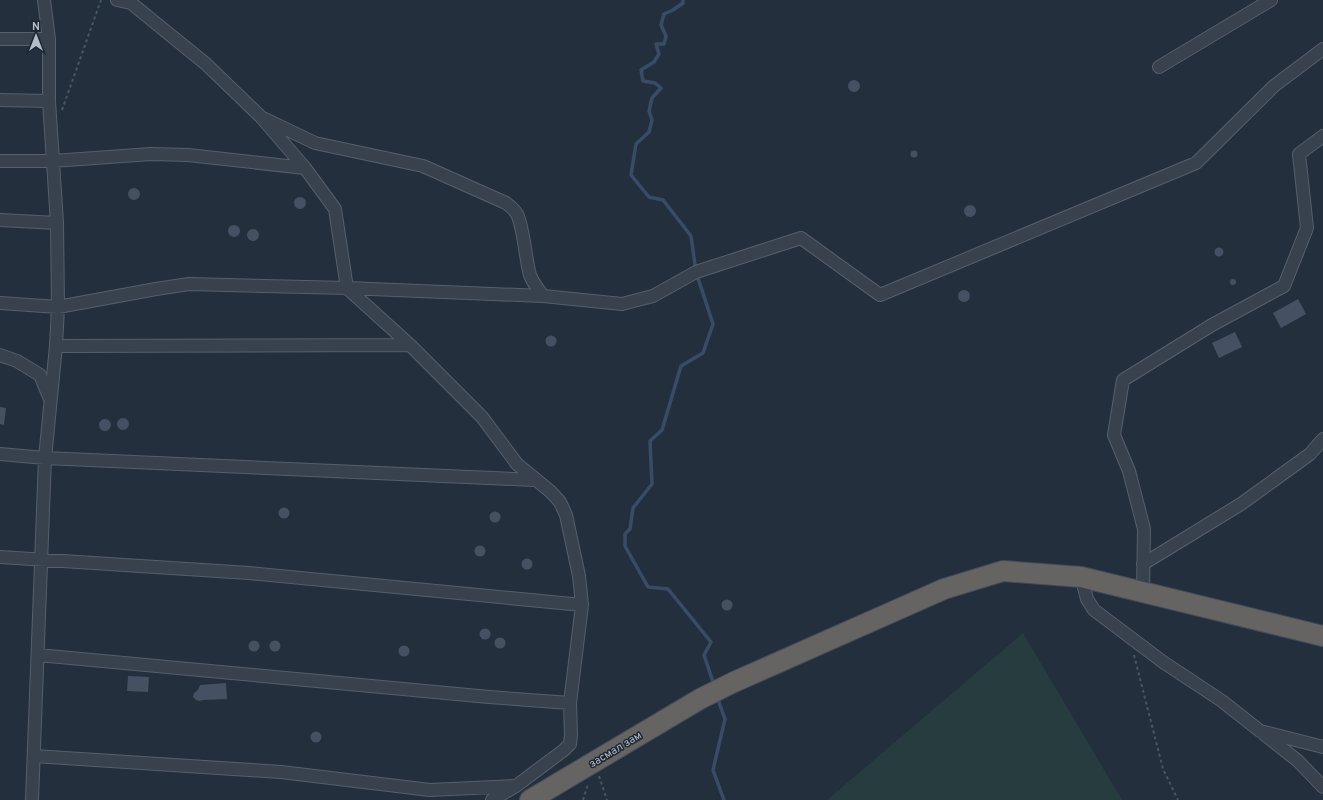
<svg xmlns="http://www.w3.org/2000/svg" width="1323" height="800" viewBox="0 0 1323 800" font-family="Overpass,sans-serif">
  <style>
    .green { fill: #263c3f }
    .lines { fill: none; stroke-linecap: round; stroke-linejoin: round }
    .stream { stroke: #394c67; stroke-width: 3.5 }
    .building { fill: #455162 }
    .minor-casing { stroke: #565f6c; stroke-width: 14 }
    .trunk-casing { stroke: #434c59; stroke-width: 22 }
    .path { stroke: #44595c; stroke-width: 2; stroke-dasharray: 3 3; stroke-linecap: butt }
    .minor { stroke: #38414e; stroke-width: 12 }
    .trunk { stroke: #656462; stroke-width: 20 }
    .labels { text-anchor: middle; stroke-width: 3; stroke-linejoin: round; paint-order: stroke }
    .street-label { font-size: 11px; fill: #b4bcc9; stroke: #1d2633 }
  </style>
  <rect width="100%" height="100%" fill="#242f3e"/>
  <path class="green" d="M1023,633L1122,800H827Z"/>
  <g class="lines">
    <path class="stream" d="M683,0V3L673,10L664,14L661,25L666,36L664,44H656L659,54L654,62L641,70L643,81L655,83L661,88L652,98L649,111L652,120L649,132L636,144L631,175L649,197L663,200L691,236L696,272L713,324L703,353L681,366L662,430L650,441L652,484L633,508L630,529L625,534V546L648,587L668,589L711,642L704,655L714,685
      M717,697L725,719L713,770L724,800"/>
  </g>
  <path class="building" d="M848 86a6 6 0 1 1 12 0a6 6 0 1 1-12 0Z
    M910.5 154a3.5 3.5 0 1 1 7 0a3.5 3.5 0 1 1-7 0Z
    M128 194a6 6 0 1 1 12 0a6 6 0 1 1-12 0Z
    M294 203a6 6 0 1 1 12 0a6 6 0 1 1-12 0Z
    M964 211a6 6 0 1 1 12 0a6 6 0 1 1-12 0Z
    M228 231a6 6 0 1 1 12 0a6 6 0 1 1-12 0Z
    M247 235a6 6 0 1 1 12 0a6 6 0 1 1-12 0Z
    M1214.5 252a4.5 4.5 0 1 1 9 0a4.5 4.5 0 1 1-9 0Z
    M1230 282a3 3 0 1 1 6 0a3 3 0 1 1-6 0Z
    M958 296a6 6 0 1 1 12 0a6 6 0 1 1-12 0Z
    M1298,299L1306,314L1281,328L1273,313Z
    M1235,332L1242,347L1219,358L1212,343Z
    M545.5 341a5.5 5.5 0 1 1 11 0a5.5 5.5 0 1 1-11 0Z
    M0,407L6,408L4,425L0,424Z
    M117 424a6 6 0 1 1 12 0a6 6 0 1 1-12 0Z
    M99 425a6 6 0 1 1 12 0a6 6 0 1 1-12 0Z
    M278.5 513a5.5 5.5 0 1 1 11 0a5.5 5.5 0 1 1-11 0Z
    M489.5 517a5.5 5.5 0 1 1 11 0a5.5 5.5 0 1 1-11 0Z
    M474.5 551a5.5 5.5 0 1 1 11 0a5.5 5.5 0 1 1-11 0Z
    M521.5 564a5.5 5.5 0 1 1 11 0a5.5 5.5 0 1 1-11 0Z
    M721.5 605a5.5 5.5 0 1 1 11 0a5.5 5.5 0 1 1-11 0Z
    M479.5 634a5.5 5.5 0 1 1 11 0a5.5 5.5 0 1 1-11 0Z
    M494.5 643a5.5 5.5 0 1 1 11 0a5.5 5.5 0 1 1-11 0Z
    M269.5 646a5.5 5.5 0 1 1 11 0a5.5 5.5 0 1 1-11 0Z
    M248.5 646a5.5 5.5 0 1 1 11 0a5.5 5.5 0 1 1-11 0Z
    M398.5 651a5.5 5.5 0 1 1 11 0a5.5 5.5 0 1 1-11 0Z
    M128,676L149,677L148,692L127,691Z
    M226,683L227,699L203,700L199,701L196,700L193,697L194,693L198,690L200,685Z
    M310.5 737a5.5 5.5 0 1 1 11 0a5.5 5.5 0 1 1-11 0Z"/>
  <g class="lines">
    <g class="minor-casing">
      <path id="minor" d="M117,0L131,3L206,64L261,117L305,168L335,209L347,288L543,296L622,304L653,296L696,272L801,238L880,295L1196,163L1274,86L1323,49
        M0,39H49
        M1159,67L1271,0
        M0,100L49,101
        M265,119L315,143L423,166L506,203C510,206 514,209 517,214C524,229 525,257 530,275C533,283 538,289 543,296
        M0,161H53L151,154L188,155L305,168
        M0,220L57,223
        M0,303L58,307L156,289L189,284L347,288L410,345L482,417L517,464L551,492L560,502L566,515L579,576L582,605L570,703L571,735L570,744L564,750L516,786L492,800
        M56,346L410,345
        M0,355L17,361L40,375L50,399
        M0,454L45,458L535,480
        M0,557L249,573L582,605
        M1143,564L1241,504L1310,454L1323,439
        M1081,577L1087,599L1094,610L1163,662L1222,701L1260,731L1323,747
        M1143,592L1144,529L1129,471L1114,435L1123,380L1212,325L1284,286L1307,228L1299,154L1323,136
        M38,655L489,697L570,703
        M1264,734L1298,761L1323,787
        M34,756L281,772L430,790L515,786
        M32,800L45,458L56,346L58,307L57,223L49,101V39L44,0"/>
    </g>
    <g class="trunk-casing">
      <path id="trunk" d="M530,800L700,699L734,682L944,589L1003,571L1081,577L1323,636"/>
    </g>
    <path class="path" d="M62,110L101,0
      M1134,655L1163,769L1178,800
      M599,776L607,800
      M583,800L588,784"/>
    <use href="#minor" class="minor"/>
    <use href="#trunk" class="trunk"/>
  </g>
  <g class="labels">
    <g class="street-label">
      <text transform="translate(615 749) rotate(-31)" y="4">засмал зам</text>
    </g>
  </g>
  <g transform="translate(36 36)" stroke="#1d2633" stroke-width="3" paint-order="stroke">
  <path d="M0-3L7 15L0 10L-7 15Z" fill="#b4bcc9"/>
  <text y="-6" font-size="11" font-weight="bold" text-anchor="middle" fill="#b4bcc9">N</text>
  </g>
</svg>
